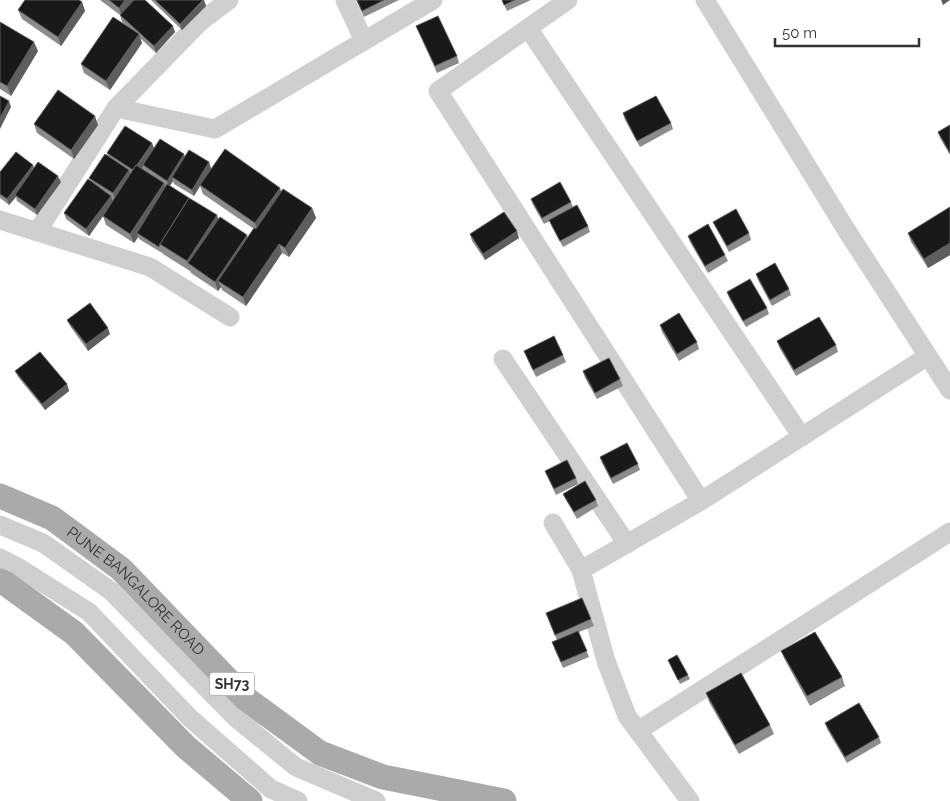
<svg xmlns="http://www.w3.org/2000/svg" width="950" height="801" viewBox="0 0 950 801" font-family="Raleway,sans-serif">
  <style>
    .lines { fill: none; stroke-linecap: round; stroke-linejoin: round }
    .minor { stroke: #cfcfcf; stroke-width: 19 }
    .major { stroke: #aaa; stroke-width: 25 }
    .wall { fill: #8c8c8c; fill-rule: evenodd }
    .shaded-wall { fill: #5e5e5e }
    .building { fill: #191919; stroke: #5e5e5e }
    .labels { text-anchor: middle; stroke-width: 5; stroke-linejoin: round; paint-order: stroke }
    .shield { fill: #fff; stroke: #707070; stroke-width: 1 }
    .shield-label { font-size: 14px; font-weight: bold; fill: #323232 }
    .street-label { font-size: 15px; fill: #323232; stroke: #fff }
  </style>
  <rect width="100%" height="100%" fill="#fff"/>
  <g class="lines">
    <path class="minor" d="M345,0L364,41
      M568,0L438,91L701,501L928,356
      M705,0L847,231L950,390
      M528,28L802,437
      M116,108L215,129L433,0
      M0,220L150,267L230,317
      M37,232L116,108L200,22L229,0
      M503,359L627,544
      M553,523L581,570L701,501
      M0,525L43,543L111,591L237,719L296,767L376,801
      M0,558L21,569L89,612L190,718L271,789L298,801
      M581,570L606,661L627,716L690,801
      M639,730L950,532"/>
    <g class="major">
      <path id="s1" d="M0,496L52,518L121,569L246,699L320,753L383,777L504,801"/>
      <path d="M0,581L6,584L74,633L186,747L250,801"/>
    </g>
  </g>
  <path class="wall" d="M100,0H145L175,32L156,53L140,38L142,43L110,90L84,73L81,64L127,26L122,22L120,15Z
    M151,0H204L206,6L182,30Z
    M356,0H399L364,17Z
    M502,0H531L507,11Z
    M82,2L85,11L61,46L22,19L18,10Z
    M0,22L38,51L11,96L0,89Z
    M416,26L457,56L459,63L437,73Z
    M623,113L671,123L673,129L640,147L625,120Z
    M34,124L98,125L74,159L37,133Z
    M950,125V155L940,138L938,132Z
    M152,143L154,148L209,162L211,168L281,192L312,208L316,218L289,257L282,253L246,306L222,290L221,287L218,291L191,273L190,271L163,254L162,252V253L139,239L138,237L134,243L106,225L103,216L89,236L66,219L64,213L91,181L89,178L108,156L107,153ZM173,181L174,184L194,196L200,186L203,194L254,229L248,238L170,186Z
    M34,168L61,182L37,215L17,201L16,197L9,205L0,198V172Z
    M531,199L571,202L573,207L588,226L590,232L563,247L552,227L550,221L544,224L533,205Z
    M950,207V255L928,268L911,242L908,233Z
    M713,222L749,233L751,240L729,252L716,228Z
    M470,234L519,238L485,260L472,241Z
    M688,236L725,255L728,261L708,273L690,242Z
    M756,274L789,289L791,295L772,306L758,280Z
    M727,292L767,308L769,314L746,327L729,298Z
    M67,320L110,334L88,351L70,326Z
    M660,325L697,342L699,349L679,361L662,332Z
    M777,341L836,345L838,352L796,376L779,347Z
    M524,351L563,355L566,362L536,377Z
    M15,371L67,384L69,391L45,410L18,377Z
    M583,371L620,379L623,386L597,399L585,378Z
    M600,457L638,464L640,470L613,484L602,463Z
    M545,471L576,478L578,484L556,495Z
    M563,494L596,500L598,506L577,519L566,500Z
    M546,613L591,619L594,626L579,632L589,657L563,668L554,648L557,640Z
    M781,651L842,677L845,686L810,706L785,660Z
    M668,660L688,675L690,679L680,684Z
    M706,693L770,725L774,734L739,754L709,702Z
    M825,723L879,737L881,743L847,763L827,729Z"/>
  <path class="shaded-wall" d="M125,0H135L122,17L119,8Z
    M204,0L206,6L182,30L180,24Z
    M941,0H950L943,5Z
    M82,2L85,11L61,46L58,37Z
    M173,26L175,32L156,53L154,46Z
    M139,34L142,43L110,90L106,81Z
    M34,42L38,51L11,96L7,86Z
    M9,101L11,107L0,129V118Z
    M95,116L98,125L74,159L71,150Z
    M152,143L154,149L143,165V166L136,177L134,171Z
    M184,154L186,161L172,177L173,181L169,187L167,181Z
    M209,162L211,169L200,185V186L194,196L192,190Z
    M33,165L35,171L15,195L16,197L9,205L7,199Z
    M129,170L131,176L115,199L113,193Z
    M58,176L61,182L37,215L35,209Z
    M164,183L168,192L137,233L138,237L134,243L130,234Z
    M280,188L283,197L258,233L255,223Z
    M111,196L113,202L89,236L86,229Z
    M312,208L316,218L289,257L285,248Z
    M217,215L220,224L188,263L190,271L187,261Z
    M517,231L519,238L485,260L483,254Z
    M247,235L250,244L218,281L221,287L218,291L215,282Z
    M950,243V255L928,268L924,259Z
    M279,244L282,253L246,306L243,297Z
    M108,328L110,334L88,351L86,344Z
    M67,384L69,391L45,410L42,404Z"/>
  <path class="building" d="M25,0H79L82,2L58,37L18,10Z
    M109,0H125L119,8Z
    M134,0H145L173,26L154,46L120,15Z
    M155,0H203L180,24Z
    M357,0H384L362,11Z
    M502,0H515L504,5Z
    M438,16L457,56L435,66L416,26Z
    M113,17L139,34L106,81L81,64Z
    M0,22L34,42L7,86L0,82Z
    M58,90L95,116L71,150L34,124Z
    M0,96L9,101L0,118Z
    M656,96L671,123L637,141L623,113Z
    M950,125V153L938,132Z
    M125,126L152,143L137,165H136L133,170L107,153Z
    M160,139L184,154L167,181L143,165Z
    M225,149L280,188L255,223L200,185Z
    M189,150L209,162L192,190L172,177Z
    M16,152L33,165L7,199L0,194V172Z
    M105,154L129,170L113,193L89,178Z
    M38,162L58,176L35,209L15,195Z
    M136,165L164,183L130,234L103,216Z
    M88,179L111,196L86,229L64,213Z
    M560,182L571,202L542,218L531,199Z
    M167,184L189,198L160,244L159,247L137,233Z
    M283,189L312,208L285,248L279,244L243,297L218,281L254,228L256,229Z
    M189,198L217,215L187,261L160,244Z
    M577,205L588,226L560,241L549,220Z
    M950,207V243L924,259L908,233Z
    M736,209L749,233L727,246L713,222Z
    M504,212L517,231L483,254L470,234Z
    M220,217L247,235L215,282L188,263Z
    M708,224L725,255L705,266L688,236Z
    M775,263L789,289L770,300L756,274Z
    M750,279L767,308L743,321L727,292Z
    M90,303L108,328L86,344L67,320Z
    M679,313L697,342L677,354L660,325Z
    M819,317L836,345L794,370L777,341Z
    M554,336L563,355L533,370L524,351Z
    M40,352L67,384L42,404L15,371Z
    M609,358L620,379L595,393L583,371Z
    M627,443L638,464L611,478L600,457Z
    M567,460L576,478L554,489L545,471Z
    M585,481L596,500L574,512L563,494Z
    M582,598L591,619L555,635L546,613Z
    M578,631L587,651L561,662L552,642Z
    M815,632L842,677L807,696L781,651Z
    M677,655L688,675L678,680L668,660Z
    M741,673L770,725L735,745L706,693Z
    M859,703L879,737L845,757L825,723Z"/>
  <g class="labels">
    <rect class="shield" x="209.5" y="672.5" width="45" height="23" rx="4"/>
    <g class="shield-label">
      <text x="232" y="689">SH73</text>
    </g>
    <g class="street-label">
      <text dy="5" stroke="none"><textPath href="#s1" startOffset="168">PUNE BANGALORE ROAD</textPath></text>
    </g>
  </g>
  <path d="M775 38v8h144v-8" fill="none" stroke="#323232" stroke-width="2.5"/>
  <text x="782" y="38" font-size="15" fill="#323232" stroke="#ffffff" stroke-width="4" paint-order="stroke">50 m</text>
</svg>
